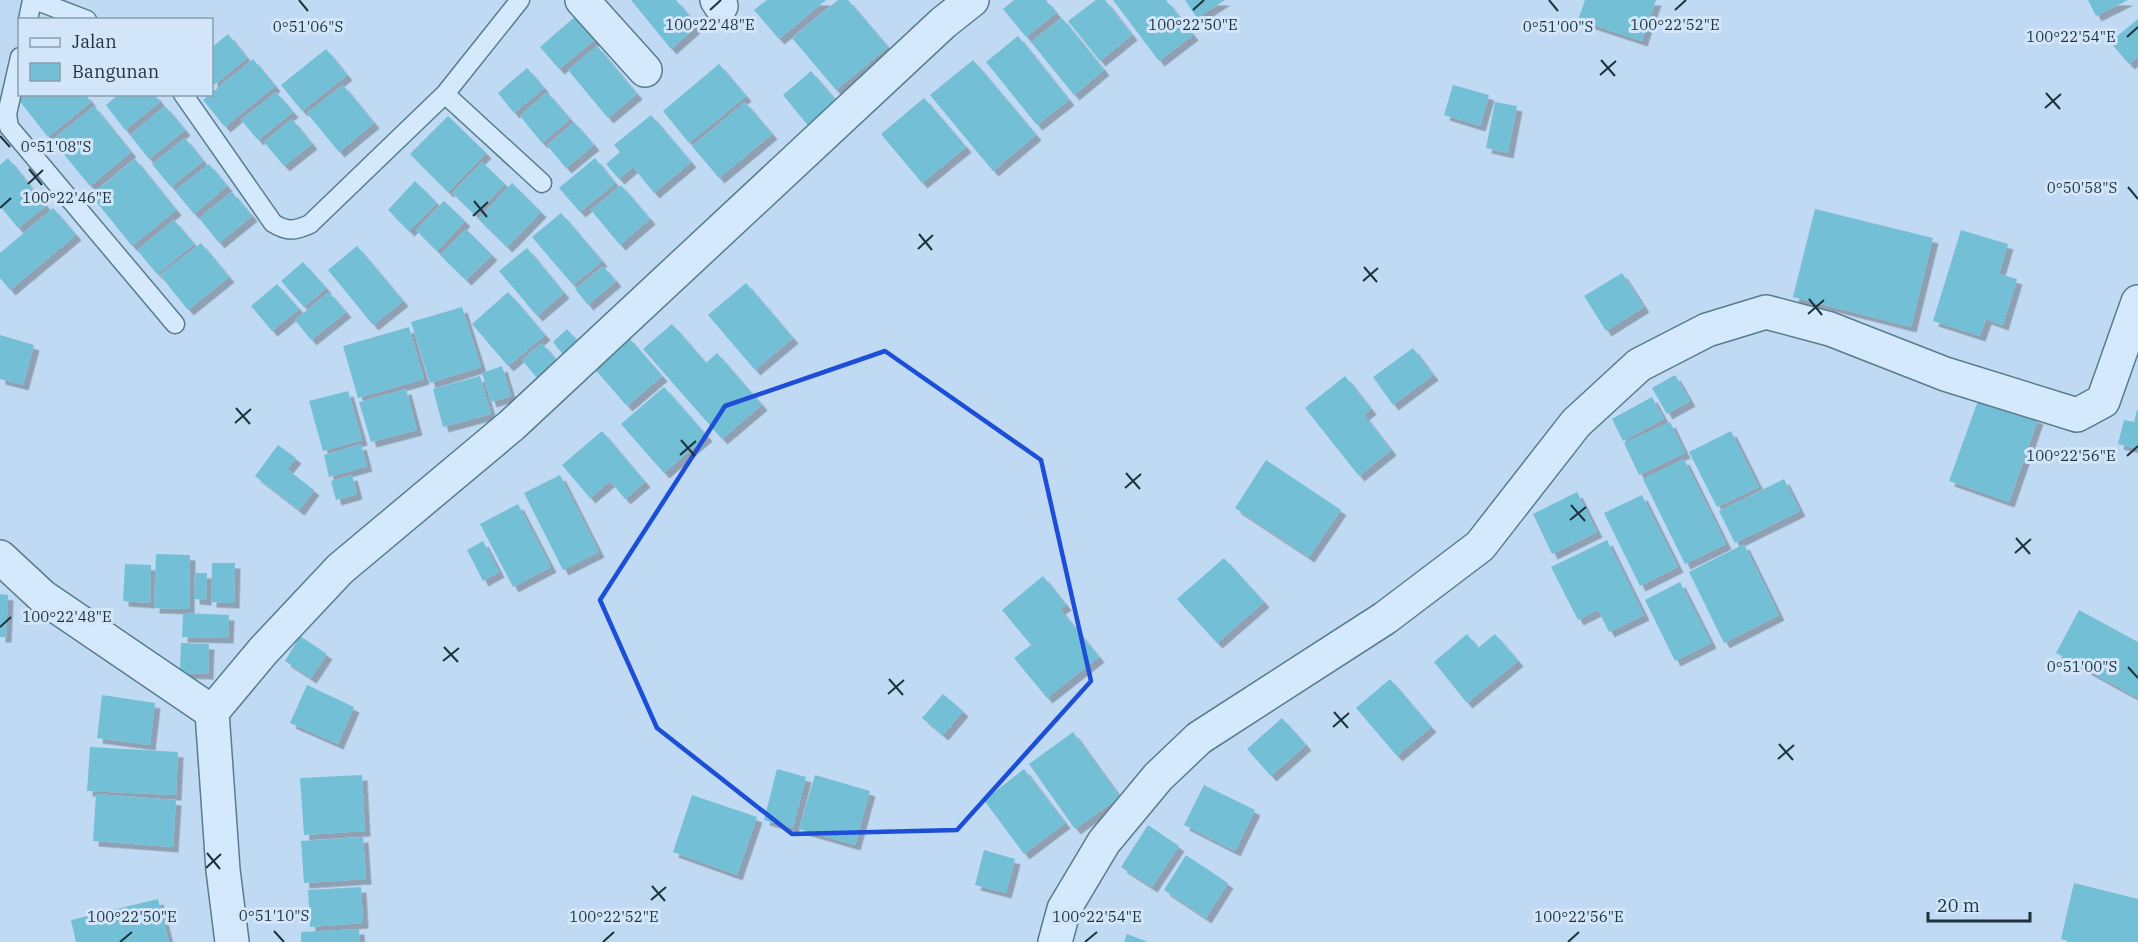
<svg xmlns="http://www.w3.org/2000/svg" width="2138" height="942" viewBox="0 0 2138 942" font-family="'IBM Plex Serif',serif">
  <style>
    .building { fill: #73bfd5; filter: url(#shadow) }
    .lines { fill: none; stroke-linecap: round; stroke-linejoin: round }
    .lane-casing { stroke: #567c8f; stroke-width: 21 }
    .street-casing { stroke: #567c8f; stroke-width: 36 }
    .lane { stroke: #d5e9fc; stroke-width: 18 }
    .street { stroke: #d5e9fc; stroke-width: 33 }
    .marked { fill: none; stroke: #1d4ed8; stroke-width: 4.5; stroke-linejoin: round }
    .ticks { fill: none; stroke: #1c333d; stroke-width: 2 }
    .ticks-label { font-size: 15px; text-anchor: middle; fill: #1c333d; stroke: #d2e5f9; stroke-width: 6; stroke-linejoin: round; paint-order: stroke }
  </style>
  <defs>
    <filter id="shadow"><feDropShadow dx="5.5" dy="5.5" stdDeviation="0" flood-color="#0004"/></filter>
  </defs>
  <rect width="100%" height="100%" fill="#c1daf3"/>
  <path class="building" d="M631,0H676L697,26L671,49Z
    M767,0H826L779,39L754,10Z
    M838,0H848L888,47L836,90L792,38Z
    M1014,0H1046L1056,13L1026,37L1003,9Z
    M1096,0H1105L1132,35L1100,61L1068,21Z
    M1113,0H1166L1193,35L1159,61Z
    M1185,0H1225L1197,18Z
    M1585,0H1656L1642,41L1578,20Z
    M2088,0H2128L2096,16Z
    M577,15L597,38L559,69L540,47Z
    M1062,18L1104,70L1074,95L1031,42Z
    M2138,19V57L2129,64L2110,42Z
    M228,34L247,58L214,85L212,82V47Z
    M1018,36L1069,100L1037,125L986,62Z
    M597,46L637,94L608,118L568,70Z
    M326,49L347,75L302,111L281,85Z
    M253,59L275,86L225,127L203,100Z
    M973,60L1036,135L993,171L930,95Z
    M719,64L746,96L689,143L663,111Z
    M527,68L544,88L514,113L498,93Z
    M811,71L844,110L815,134L783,95Z
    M343,85L374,123L339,152L307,113Z
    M1453,85L1489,95L1480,126L1444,115Z
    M276,92L293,112L258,140L241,120Z
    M547,92L570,119L542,143L520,116Z
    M24,94H85L91,102L48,137L18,99Z
    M119,94H154L160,102L125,130L106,105Z
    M924,98L966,147L922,183L881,134Z
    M745,102L772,134L719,178L692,146Z
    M1495,102L1517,106L1508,153L1486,148Z
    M94,106L131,152L90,186L52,140Z
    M165,106L185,130L149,159L130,135Z
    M651,115L691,162L654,193L633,167L619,179L606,164L620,152L614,145Z
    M448,116L486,153L448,192L410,154Z
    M292,119L312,144L284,166L264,142Z
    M574,122L594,145L566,168L547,145Z
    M185,138L203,161L171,187L152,164Z
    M8,158L46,206L18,228L0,206V165Z
    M595,158L615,183L580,212L559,188Z
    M135,159L176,210L132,246L91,195Z
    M482,162L505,184L475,215L452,193Z
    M209,164L227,186L194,214L175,191Z
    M415,181L437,203L409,231L388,210Z
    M512,183L541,212L507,247L478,219Z
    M621,185L650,219L620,245L591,210Z
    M232,192L252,216L219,243L199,218Z
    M444,201L465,221L437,251L416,230Z
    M53,208L76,235L10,290L0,278V253Z
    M1815,209L1933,238L1911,327L1793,297Z
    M561,213L602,261L573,285L532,237Z
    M174,220L194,244L157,274L137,250Z
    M466,229L492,255L466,280L440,255Z
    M1961,230L2008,244L1999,274L2017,279L2003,325L1986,319L1980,336L1933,321Z
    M201,243L229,277L188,310L160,275Z
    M357,246L403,301L373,325L328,270Z
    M527,248L564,293L537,316L499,271Z
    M303,262L326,288L304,307L281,281Z
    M603,266L616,281L588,305L575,289Z
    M1622,273L1644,307L1606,331L1584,296Z
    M746,283L793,338L755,370L708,315Z
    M277,284L299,309L272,331L251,306Z
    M329,292L346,312L311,340L295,320Z
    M508,292L545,335L508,366L472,324Z
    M462,307L481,367L430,383L411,322Z
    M672,324L706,363L717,353L762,405L722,439L643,349Z
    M409,327L424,379L358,398L343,346Z
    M567,329L579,343L564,356L553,342Z
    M0,335L34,345L23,385L0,379Z
    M628,337L662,376L627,406L593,367Z
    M542,343L556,360L536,377L522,360Z
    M1413,348L1433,375L1393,405L1373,377Z
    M502,366L511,396L491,402L482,373Z
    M1675,375L1690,401L1667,414L1652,388Z
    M480,376L491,414L443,427L433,389Z
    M1345,376L1371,409L1364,415L1391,450L1359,476L1305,408Z
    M664,387L707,436L664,473L621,424Z
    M406,389L417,430L371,442L359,402Z
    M348,391L362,440L323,451L309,401Z
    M1652,397L1664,419L1623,441L1612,419Z
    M1979,398L2038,419L2009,502L1949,481Z
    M2137,410H2138V449L2118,444L2124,420L2134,422Z
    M1670,422L1685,453L1639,475L1624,443Z
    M602,431L645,482L625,499L610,481L590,498L562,465Z
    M1731,431L1759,487L1717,507L1689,452Z
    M361,444L367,466L329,477L324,455Z
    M278,445L296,458L287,469L314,490L299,510L255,476Z
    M1684,459L1726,544L1685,564L1643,479Z
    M1266,460L1341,510L1309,557L1235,508Z
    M352,475L357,494L336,500L331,481Z
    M560,475L599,552L563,570L524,493Z
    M1784,479L1800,511L1735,543L1719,511Z
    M1577,492L1597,532L1552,554L1533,514Z
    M1642,495L1678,567L1640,586L1604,513Z
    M518,504L551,567L513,587L480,524Z
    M1607,540L1644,615L1609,632L1598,610L1578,620L1551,567Z
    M483,541L499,572L483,581L467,550Z
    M1744,544L1779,615L1724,643L1689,572Z
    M156,554L190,555L189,609L154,608Z
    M1224,558L1264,602L1217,643L1177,599Z
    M212,563H235L234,603L211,602Z
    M125,564L151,565L150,603L123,601Z
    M195,573H207L206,600L194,599Z
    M1043,576L1066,605L1060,609L1099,657L1047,698L1014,658L1031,645L1002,610Z
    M1680,582L1711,643L1675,661L1645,600Z
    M0,594L8,595L6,637H0Z
    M2079,610L2138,642V698L2056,653Z
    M183,613L229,615L228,638L182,637Z
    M1467,634L1478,648L1495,634L1518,661L1467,703L1434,662Z
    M300,636L327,654L311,678L285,661Z
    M181,643L209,644L208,674L180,673Z
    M1390,679L1431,727L1397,756L1356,708Z
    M307,685L354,707L338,744L290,723Z
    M943,694L963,711L943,735L922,718Z
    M102,695L155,703L150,745L97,738Z
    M1282,718L1306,745L1271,776L1247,749Z
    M1073,732L1120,797L1075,829L1029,764Z
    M90,747L178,752L176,795L87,791Z
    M777,769L806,777L793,828L764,820Z
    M1024,769L1065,823L1024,854L984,800Z
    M362,775L365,831L304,835L300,778Z
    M815,775L870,791L855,845L799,829Z
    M1204,785L1255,810L1235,851L1184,825Z
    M96,794L176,800L173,847L93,841Z
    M692,795L757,817L737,875L673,852Z
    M1148,825L1179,846L1152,887L1121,867Z
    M363,837L366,879L304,883L301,841Z
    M984,850L1015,859L1006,893L975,885Z
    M1186,855L1228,883L1206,918L1164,890Z
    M2074,883L2138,899V942H2072L2061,939Z
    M361,887L363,923L310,927L308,890Z
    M158,899L169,942H76L71,920Z
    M359,929L360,942H301V932Z
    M1127,934L1148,942H1124Z"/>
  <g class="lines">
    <g class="lane-casing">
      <path id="lane" d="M35,0L87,20
        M28,20L32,0
        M20,57L7,114L9,127L175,324
        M183,94L273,223C287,232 295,231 310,224L445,94L520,0
        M445,94L542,183"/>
    </g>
    <g class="street-casing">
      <path id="street" d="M582,0L645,70
        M717,0L721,6
        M0,557L43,597L212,712
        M232,942L223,870L212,712L263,651L340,569L512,425L943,23L972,0
        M1055,942L1064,909L1104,842L1158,777L1199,738L1385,618L1480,546L1576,423L1639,365L1707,330L1766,312L1830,329L1945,374L2077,415L2103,401L2138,302"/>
    </g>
    <use href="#lane" class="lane"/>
    <use href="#street" class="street"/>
  </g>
  <path class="marked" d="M885,351L1041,460L1091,681L957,830L792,834L657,728L600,600L725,406Z"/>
  <path class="ticks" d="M299,0L308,11M1549,0L1558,11M710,10L721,0M1193,10L1204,0M1675,10L1686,0M2127,37L2138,27M1601,60L1615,76M1600,75L1616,61M2046,93L2060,109M2045,108L2061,94M0,136L10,147M29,169L42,185M28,184L43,170M2128,187L2138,199M474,201L487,217M0,208L11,198M473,216L488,202M919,234L932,250M918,249L933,235M1364,267L1377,282M1363,281L1378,268M1809,299L1822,315M1808,314L1824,300M236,408L250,424M235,423L251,409M681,440L695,456M680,455L696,441M2127,456L2138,446M1126,473L1140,489M1125,488L1141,474M1571,505L1585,521M1570,520L1586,507M2016,538L2030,554M2015,553L2031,539M0,627L11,617M444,647L458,662M443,661L459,648M2128,667L2138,678M889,679L903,695M888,694L904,680M1334,712L1348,728M1333,727L1349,713M1779,744L1793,760M1778,759L1794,745M207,853L220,869M206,868L221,854M652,886L665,901M651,900L666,887M274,931L284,942M120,942L132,932M603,942L614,932M1085,942L1097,932M1568,942L1579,932"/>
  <g class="ticks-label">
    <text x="710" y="30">100°22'48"E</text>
    <text x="1193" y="30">100°22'50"E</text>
    <text x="1675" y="30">100°22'52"E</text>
    <text x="1558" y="32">0°51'00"S</text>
    <text x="308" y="32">0°51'06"S</text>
    <text x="2071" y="42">100°22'54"E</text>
    <text x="56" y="152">0°51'08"S</text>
    <text x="2082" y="193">0°50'58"S</text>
    <text x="67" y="203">100°22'46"E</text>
    <text x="2071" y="461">100°22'56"E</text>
    <text x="67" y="622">100°22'48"E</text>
    <text x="2082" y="672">0°51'00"S</text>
    <text x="274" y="921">0°51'10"S</text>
    <text x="132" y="922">100°22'50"E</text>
    <text x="614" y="922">100°22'52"E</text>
    <text x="1097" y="922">100°22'54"E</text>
    <text x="1579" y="922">100°22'56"E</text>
  </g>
  <rect x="18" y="18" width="195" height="78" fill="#d2e5f9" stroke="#899eae" stroke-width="1.5"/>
  <rect x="30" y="38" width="30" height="9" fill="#d5e9fc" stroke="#899eae" stroke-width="1.5"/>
  <text x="72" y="48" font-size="18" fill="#1c333d">Jalan</text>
  <rect x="30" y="63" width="30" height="18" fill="#73bfd5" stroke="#899eae" stroke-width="1.5"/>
  <text x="72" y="78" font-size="18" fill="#1c333d">Bangunan</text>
  <path d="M1928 912v9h102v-9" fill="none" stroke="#1c333d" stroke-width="3"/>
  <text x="1937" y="912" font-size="18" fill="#1c333d" stroke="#d2e5f9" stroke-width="4.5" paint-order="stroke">20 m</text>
</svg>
